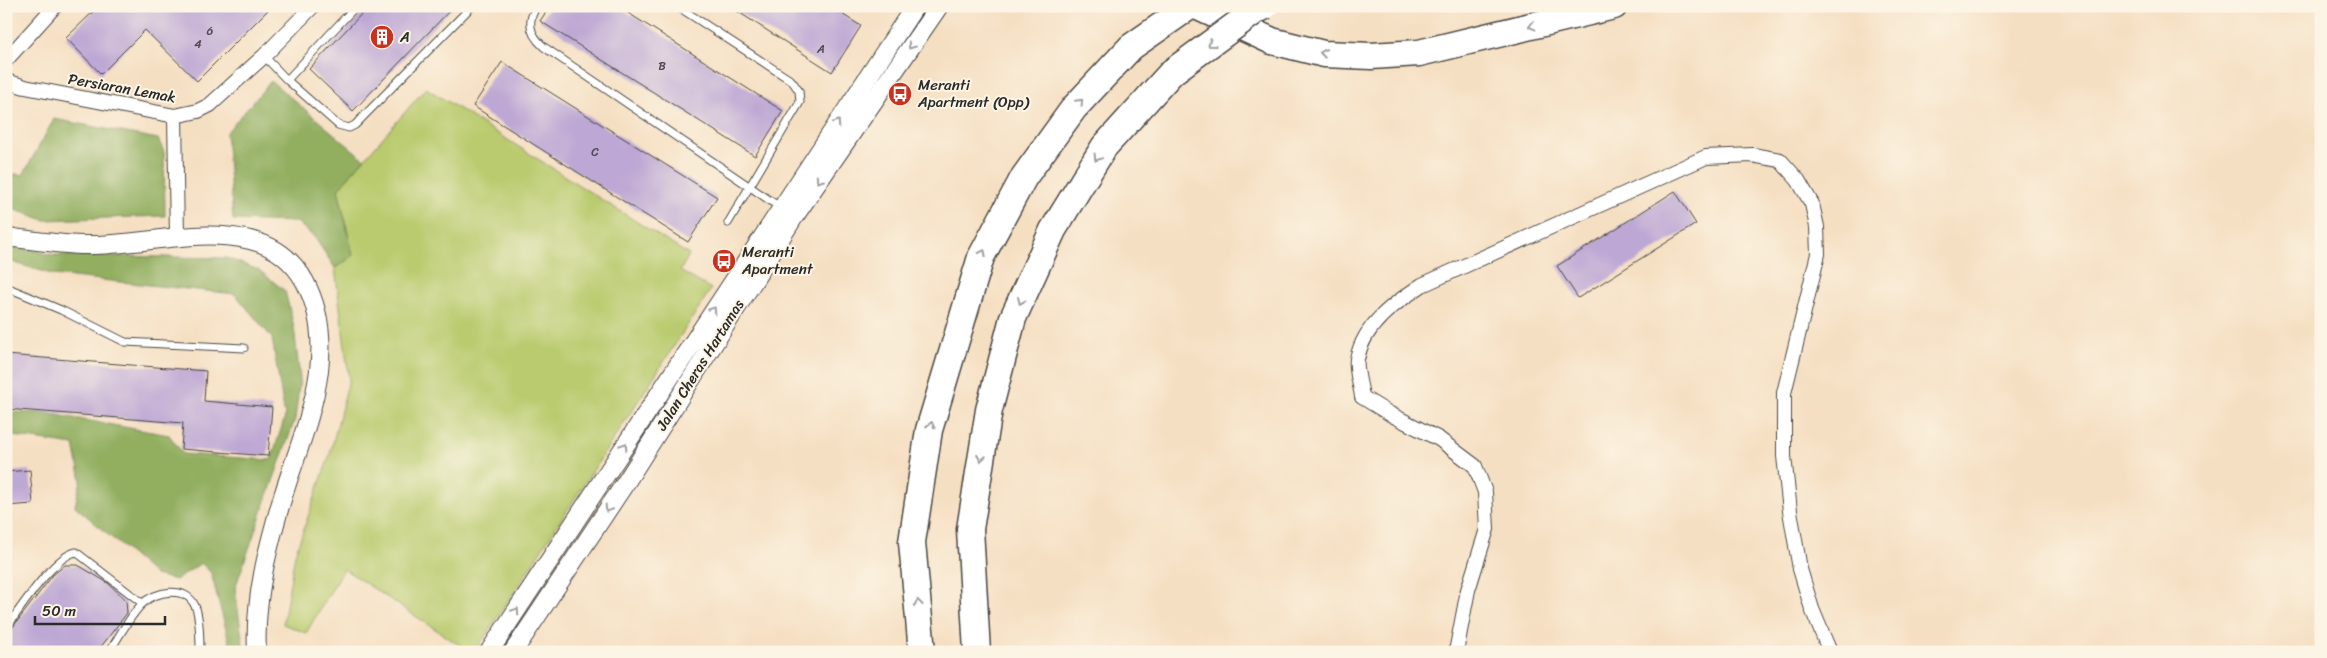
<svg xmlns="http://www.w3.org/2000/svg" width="2327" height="658" viewBox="0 0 2327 658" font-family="Sriracha,sans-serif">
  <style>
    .green { fill: #b9cb6e; stroke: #727b4c }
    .forest { fill: #92af61; stroke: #5e6d46 }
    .building { fill: #bda7d4 }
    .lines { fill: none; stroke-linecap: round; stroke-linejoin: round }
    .service-casing { stroke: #494642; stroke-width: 9 }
    .minor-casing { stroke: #494642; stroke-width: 16 }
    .tertiary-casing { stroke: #494642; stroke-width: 20 }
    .motorway-casing { stroke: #494642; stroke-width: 29 }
    .service { stroke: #fff; stroke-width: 7 }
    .minor { stroke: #fff; stroke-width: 14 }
    .tertiary { stroke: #fff; stroke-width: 18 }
    .motorway { stroke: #fff; stroke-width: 26 }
    .motorway-bridge-casing { stroke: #494642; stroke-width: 29; stroke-linecap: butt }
    .motorway-bridge { stroke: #fff; stroke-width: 26 }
    .oneway { stroke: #a0a0a0 }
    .labels { text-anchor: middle; stroke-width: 4; stroke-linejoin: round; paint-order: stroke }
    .number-label { font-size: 12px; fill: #504a55 }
    .poi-label { font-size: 15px; fill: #2b2b2b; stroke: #fcf5e5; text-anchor: start }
    .street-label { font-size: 15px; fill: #2b2b2b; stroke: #fcf5e5 }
  </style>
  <rect width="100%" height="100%" fill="#fcf5e5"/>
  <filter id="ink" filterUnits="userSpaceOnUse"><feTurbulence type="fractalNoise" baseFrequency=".02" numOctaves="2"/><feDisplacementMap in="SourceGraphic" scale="10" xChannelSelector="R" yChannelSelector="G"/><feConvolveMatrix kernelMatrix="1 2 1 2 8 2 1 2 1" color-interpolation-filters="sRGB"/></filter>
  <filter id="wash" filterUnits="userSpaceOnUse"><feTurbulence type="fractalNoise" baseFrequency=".0096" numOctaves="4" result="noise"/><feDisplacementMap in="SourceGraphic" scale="20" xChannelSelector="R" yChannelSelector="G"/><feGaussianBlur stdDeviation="1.12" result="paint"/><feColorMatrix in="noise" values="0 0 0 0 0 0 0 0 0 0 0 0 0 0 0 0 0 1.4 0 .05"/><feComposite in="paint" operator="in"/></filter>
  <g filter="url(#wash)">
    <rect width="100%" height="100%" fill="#f5dfc2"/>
    <path class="green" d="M426,88L689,255L680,271L711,289L475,652H470L344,569L306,633L283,624L295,554L330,454L349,379L335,268L353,256L338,189Z"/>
    <path class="forest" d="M271,81L364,159L338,189L353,256L335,268L315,238L297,222L233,220L226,133Z
      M54,119L158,139L164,152L165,216L45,220L6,207V173L23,175Z
      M6,243L52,255L227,258L259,270L285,291L294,327L300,379L295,419L235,588L244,652H232L211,573L201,563L176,580L155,575L75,506L81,480L74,445L6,435V412L45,413L169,435L183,454L271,460L285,417L272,338L235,294L54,275L6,260Z"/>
    <g id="blocks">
      <path class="building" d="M99,6H272L197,81L145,30L101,74L66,38Z
        M369,6H454L353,111L309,69Z
        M550,6H617L783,111L755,156L540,21Z
        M729,6H829L861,26L832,72Z
        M502,62L717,197L688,242L473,106Z
        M1675,191L1696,224L1578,298L1557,266Z
        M6,355L206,371L204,401L272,407L268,456L181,449L183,423L6,409Z
        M30,470L33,504L6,506V472Z
        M65,565H78L108,583L126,600L127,613L97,652H6V636L53,575Z"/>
    </g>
  </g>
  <g filter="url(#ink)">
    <use href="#blocks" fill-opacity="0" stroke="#494642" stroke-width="1"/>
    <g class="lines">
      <g class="service-casing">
        <path id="service" d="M537,6C526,22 530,35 544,47L781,208
          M677,6L792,81L799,91L800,102L728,223
          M264,56L287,80L338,125L349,128L355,125L472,6
          M287,80L356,6
          M6,287L61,310L125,342L244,348
          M6,628C21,608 54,556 76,552L142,603
          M109,652C119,637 129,617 142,604C155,591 186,585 195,606C200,616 200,640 200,652"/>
      </g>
      <g class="minor-casing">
        <path id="minor" d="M6,60L55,6
          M6,81L25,87L175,116L198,111L210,105L264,56L313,6
          M175,116L177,237
          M1456,652L1468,590L1487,529L1485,492L1475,466L1439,439L1390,414L1362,397C1361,386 1355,370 1357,359C1364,324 1395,303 1422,285L1706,157L1752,155L1780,160L1798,180L1812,204L1817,227L1818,254L1784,393V456L1790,511L1800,569L1812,609L1830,652"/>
      </g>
      <g class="tertiary-casing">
        <path id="tertiary" d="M6,237C31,240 56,244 81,245C137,247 195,227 250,240C275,246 293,260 305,282C342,352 304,428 283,496C268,546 254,599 257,652
          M489,652L915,6
          M513,652L628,479L794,217L939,6"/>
      </g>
      <g class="motorway-casing">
        <path id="motorway" d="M1196,6L1272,41L1324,54L1371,56L1419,53L1614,6
          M922,652L912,542L929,430L981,257L1024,177L1074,108L1131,47L1190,6"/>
      </g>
      <use href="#service" class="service"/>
      <use href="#minor" class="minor"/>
      <use href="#tertiary" class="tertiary"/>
      <use href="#motorway" class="motorway"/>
      <g class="motorway-bridge-casing">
        <path id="motorway-bridge" d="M977,652L970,529L989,410L1013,318L1053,230L1104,147L1172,72L1255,11L1265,6"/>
      </g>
      <use href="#motorway-bridge" class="motorway-bridge"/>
    </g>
    <defs><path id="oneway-chevron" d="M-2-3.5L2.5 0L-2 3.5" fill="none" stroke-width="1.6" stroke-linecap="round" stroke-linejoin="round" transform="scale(1.25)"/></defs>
    <g class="oneway">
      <use href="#oneway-chevron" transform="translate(1532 26) rotate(166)"/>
      <use href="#oneway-chevron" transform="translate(1211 44) rotate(144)"/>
      <use href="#oneway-chevron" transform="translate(911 46) rotate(125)"/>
      <use href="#oneway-chevron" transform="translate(1323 53) rotate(-171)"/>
      <use href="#oneway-chevron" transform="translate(1080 102) rotate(-47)"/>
      <use href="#oneway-chevron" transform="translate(837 123) rotate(-56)"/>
      <use href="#oneway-chevron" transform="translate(1097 158) rotate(121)"/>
      <use href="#oneway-chevron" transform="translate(819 180) rotate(125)"/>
      <use href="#oneway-chevron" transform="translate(983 253) rotate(-64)"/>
      <use href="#oneway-chevron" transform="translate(1021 301) rotate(114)"/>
      <use href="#oneway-chevron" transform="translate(713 310) rotate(-57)"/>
      <use href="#oneway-chevron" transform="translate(931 425) rotate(-76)"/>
      <use href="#oneway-chevron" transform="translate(624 446) rotate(-57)"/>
      <use href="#oneway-chevron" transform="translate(981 458) rotate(99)"/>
      <use href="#oneway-chevron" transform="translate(608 509) rotate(123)"/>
      <use href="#oneway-chevron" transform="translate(918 603) rotate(-96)"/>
      <use href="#oneway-chevron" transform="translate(516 611) rotate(-57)"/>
    </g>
  </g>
  <defs>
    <g id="building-disc" transform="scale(1.25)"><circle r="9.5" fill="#c8321e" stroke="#fcf5e5"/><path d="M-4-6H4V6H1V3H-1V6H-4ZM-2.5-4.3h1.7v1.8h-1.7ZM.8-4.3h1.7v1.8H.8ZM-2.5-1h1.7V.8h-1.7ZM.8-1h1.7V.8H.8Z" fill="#fff"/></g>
    <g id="bus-disc" transform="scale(1.25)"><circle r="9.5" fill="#c8321e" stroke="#fcf5e5"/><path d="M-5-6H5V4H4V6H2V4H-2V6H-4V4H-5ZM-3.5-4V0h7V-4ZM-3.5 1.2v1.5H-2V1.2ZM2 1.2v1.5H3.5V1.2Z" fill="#fff"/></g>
  </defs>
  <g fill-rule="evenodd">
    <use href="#building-disc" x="382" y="37"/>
    <use href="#bus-disc" x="900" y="94"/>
    <use href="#bus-disc" x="724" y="261"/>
  </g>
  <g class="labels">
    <g class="number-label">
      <text x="210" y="35">6</text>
      <text x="198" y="48">4</text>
      <text x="821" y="53">A</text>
      <text x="662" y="70">B</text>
      <text x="595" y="156">C</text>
    </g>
    <g class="poi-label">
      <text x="400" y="42">A</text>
      <text x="918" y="90">Meranti<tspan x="918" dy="17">Apartment (Opp)</tspan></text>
      <text x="742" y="257">Meranti<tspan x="742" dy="17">Apartment</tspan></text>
    </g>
    <g class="street-label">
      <text transform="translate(122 88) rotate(10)" y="5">Persiaran Lemak</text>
      <text transform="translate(700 365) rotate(-58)" y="5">Jalan Cheras Hartamas</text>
    </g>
  </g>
  <rect width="2327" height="658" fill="none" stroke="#fcf5e5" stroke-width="25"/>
  <path d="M35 616v8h130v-8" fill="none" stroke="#2b2b2b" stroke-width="2.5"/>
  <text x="42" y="616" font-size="15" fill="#2b2b2b" stroke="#fcf5e5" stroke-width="4" paint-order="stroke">50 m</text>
</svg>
